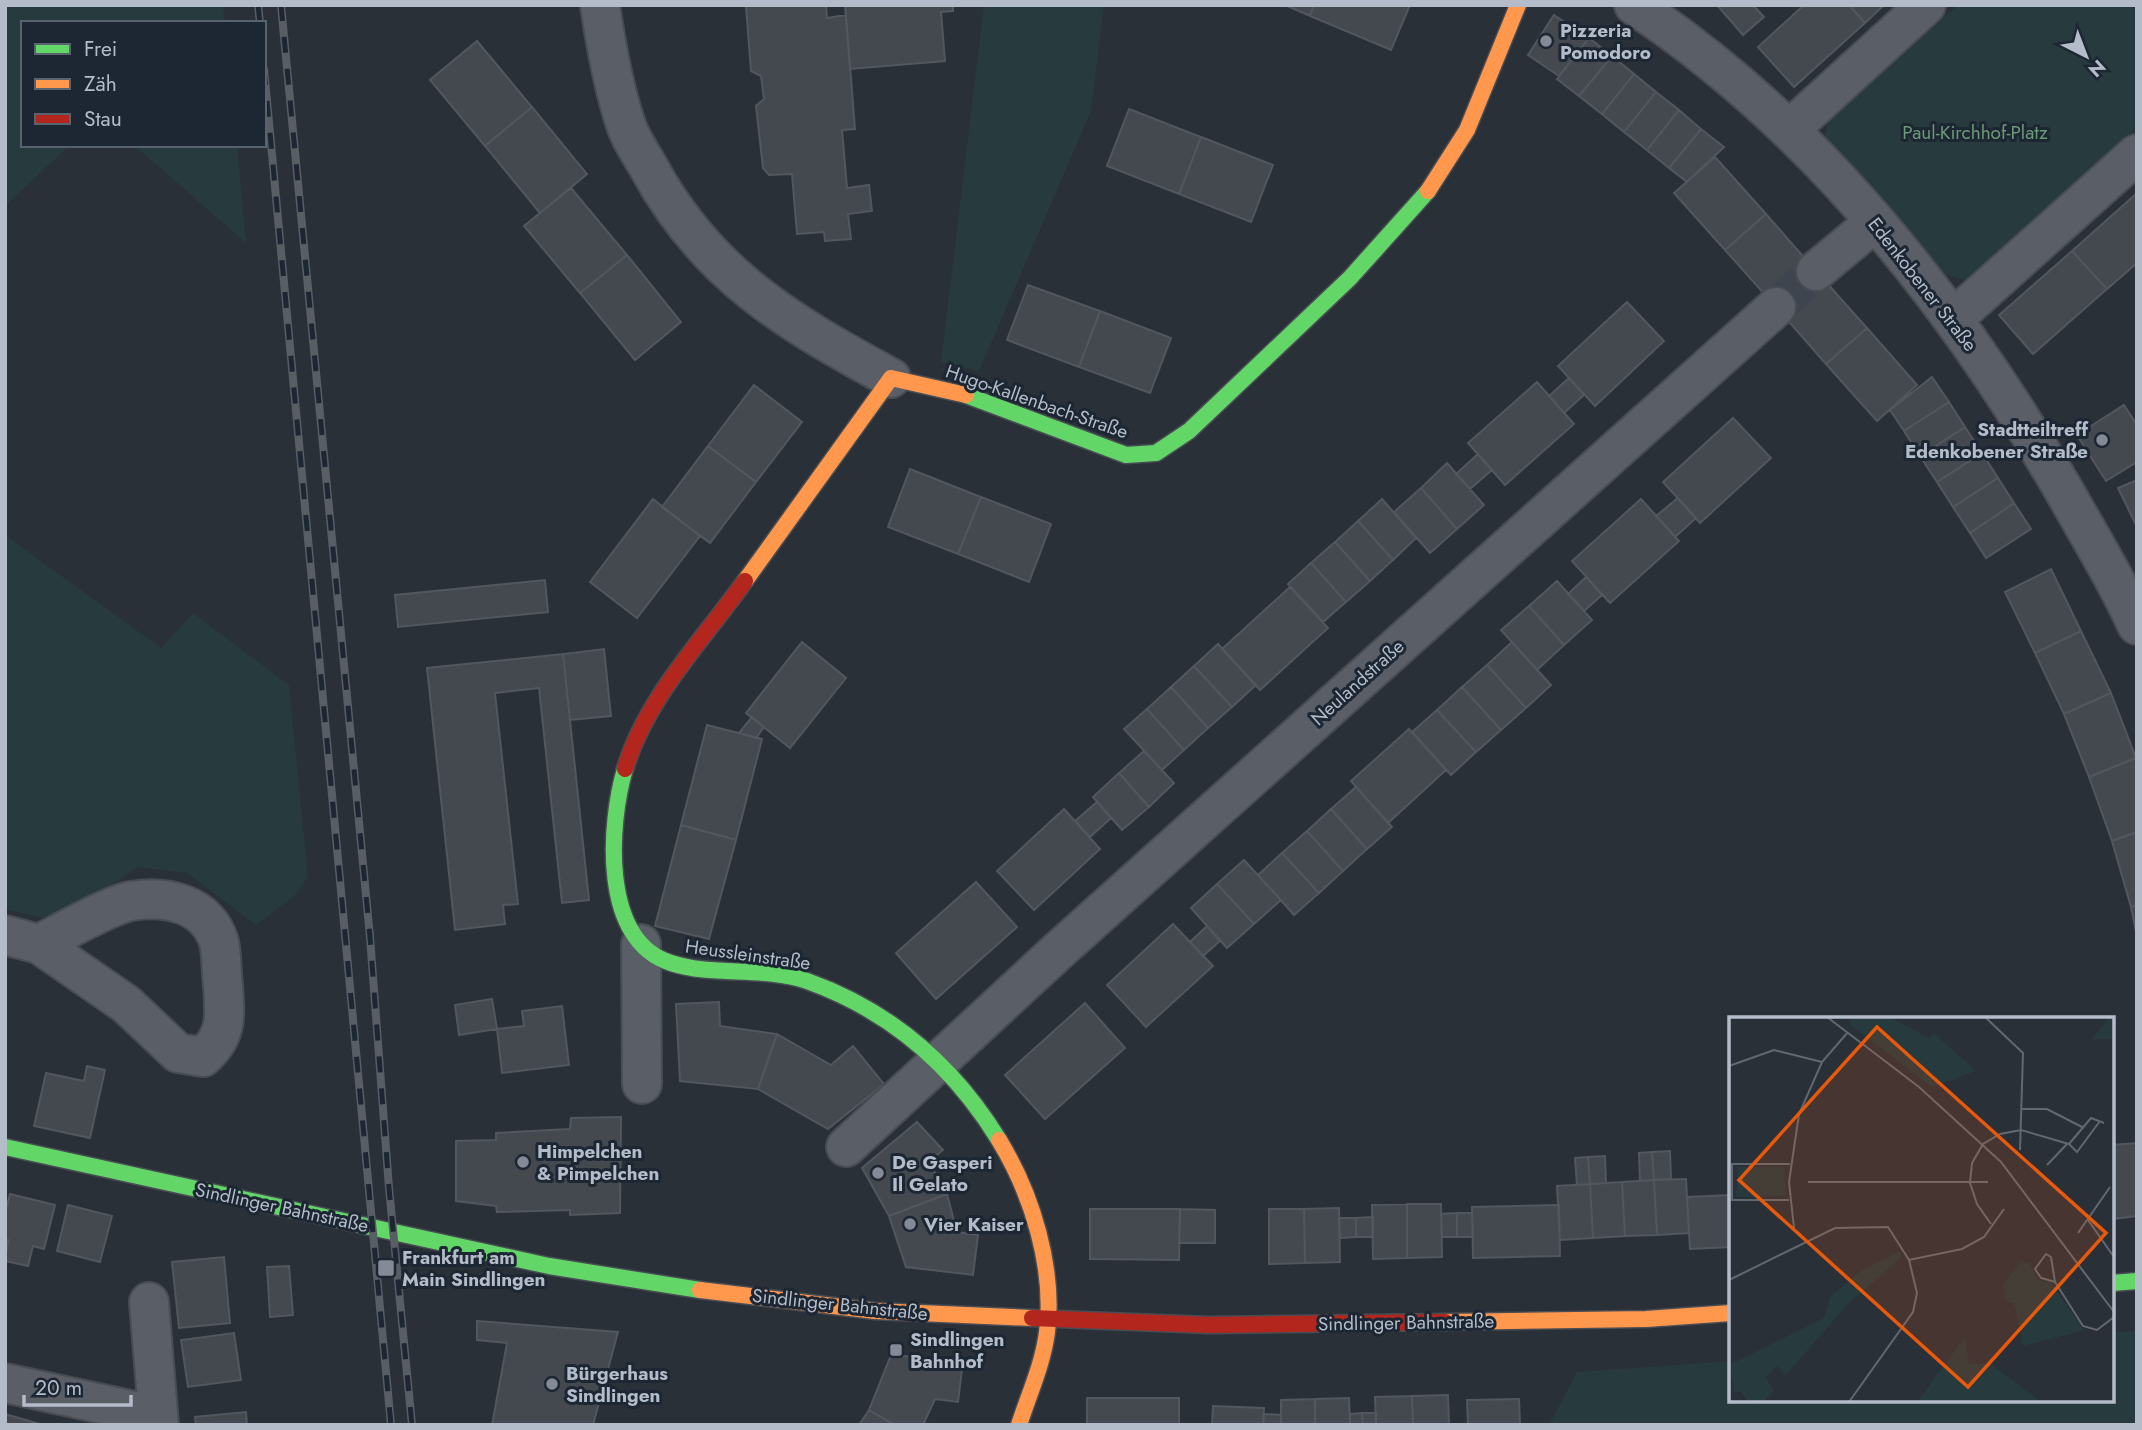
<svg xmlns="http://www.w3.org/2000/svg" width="2142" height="1430" viewBox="0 0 2142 1430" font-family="Jost,sans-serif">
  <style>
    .green { fill: #273a3e }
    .building { fill: #444950; stroke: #52575f; stroke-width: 2 }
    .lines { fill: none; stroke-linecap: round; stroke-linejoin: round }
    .street-tunnel { stroke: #3f454e; stroke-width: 38; stroke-dasharray: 38 19; stroke-linecap: butt }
    .street-casing { stroke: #484c53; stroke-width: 42 }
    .fast-casing { stroke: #484c53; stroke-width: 19 }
    .slow-casing { stroke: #484c53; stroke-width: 19 }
    .jam-casing { stroke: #484c53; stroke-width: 19 }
    .street { stroke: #5a5e66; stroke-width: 38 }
    .fast { stroke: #63d668; stroke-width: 16 }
    .slow { stroke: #ff974d; stroke-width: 16 }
    .jam { stroke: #b3261e; stroke-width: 16 }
    .rail-casing { stroke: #595d64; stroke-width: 8 }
    .rail { stroke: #1d2633; stroke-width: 5; stroke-dasharray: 16; stroke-linecap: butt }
    .poi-dot { fill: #848b96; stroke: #1d2633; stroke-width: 2.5 }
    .labels { text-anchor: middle; stroke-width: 6; stroke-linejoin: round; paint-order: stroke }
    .poi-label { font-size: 19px; font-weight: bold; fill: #b4bcc9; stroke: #1d2633; text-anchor: start }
    .park-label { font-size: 19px; fill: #6b9a76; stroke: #1d2633 }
    .street-label { font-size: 19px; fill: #b4bcc9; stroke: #1d2633 }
    .inset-road { fill: none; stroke: #616872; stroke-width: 2 }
    .view { fill: #e8590c; fill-opacity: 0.15; stroke: #e8590c; stroke-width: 3.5 }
    .inset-edge { fill: none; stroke: #b4bcc9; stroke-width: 3.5 }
  </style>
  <rect width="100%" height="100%" fill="#2a3038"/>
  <path class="green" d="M5,5H223L225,23H23V145H70L5,206Z
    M984,5H1104L1091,111L979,371L941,362Z
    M1958,5H2137V127L1969,281L1946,275L1824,141L1829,119Z
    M134,145H237L246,243Z
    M5,535L161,648L193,613L289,685L308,877L295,895L256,925L187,873L138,867L57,921L5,909Z
    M2137,1331V1425H1549L1577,1372L1731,1361V1400H2112V1332Z"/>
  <path class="building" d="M826,5L827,18L846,15L855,129L842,130L847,188L869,185L872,211L848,214L851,239L825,241L824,232L797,234L792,174L769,175L763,168L756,106L764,99L761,76L751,71L746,6Z
    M845,5H953V11L941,12L945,61L850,69Z
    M1285,5H1314L1310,16Z
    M1314,5H1410L1391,50L1310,16Z
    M1717,5H1753L1764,17L1743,35Z
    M1804,5H1849L1865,23L1794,87L1758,47Z
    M1849,5H1884L1865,23Z
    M1554,15L1589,38L1559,76L1528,55Z
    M1589,38L1612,56L1579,96L1557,79Z
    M477,41L532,107L485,146L430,80Z
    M1612,56L1634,74L1602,114L1579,96Z
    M1634,74L1656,92L1624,132L1602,114Z
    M1656,92L1679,110L1647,150L1624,132Z
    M532,107L587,174L540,213L485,146Z
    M1129,109L1201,137L1179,194L1107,166Z
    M1679,110L1701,129L1669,168L1647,150Z
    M1701,129L1724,147L1687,182L1669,168Z
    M1201,137L1273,165L1251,222L1179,194Z
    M1715,157L1766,214L1725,250L1674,193Z
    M571,188L627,255L580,293L524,226Z
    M2137,193V263L2107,289L2072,251Z
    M1766,214L1816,271L1776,307L1725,250Z
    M2072,251L2107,289L2033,354L1999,315Z
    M627,255L681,322L635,360L580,293Z
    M1816,271L1867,328L1826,364L1776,307Z
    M1028,285L1100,311L1079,367L1007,340Z
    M1627,302L1664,341L1595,406L1558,366Z
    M1100,311L1171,338L1150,393L1079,367Z
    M1867,328L1917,385L1877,421L1826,364Z
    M1932,377L1949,402L1904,431L1890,410Z
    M1569,378L1584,395L1564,413L1549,396Z
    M1537,382L1574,424L1505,485L1468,443Z
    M754,385L802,422L756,482L708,446Z
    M1949,402L1965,427L1920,456L1904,431Z
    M2124,405L2137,425V462L2106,481L2077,435Z
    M1733,418L1771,458L1700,523L1663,482Z
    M1965,427L1982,453L1937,482L1920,456Z
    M708,446L756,482L710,543L662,507Z
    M1982,453L1998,478L1953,507L1937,482Z
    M1478,454L1492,470L1470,489L1456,474Z
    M1447,463L1484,505L1457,529L1421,488Z
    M910,469L981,497L958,554L888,527Z
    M1998,478L2014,503L1970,533L1953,507Z
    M2137,480V527L2118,488Z
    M1421,488L1457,529L1430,553L1394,512Z
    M981,497L1051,524L1029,582L958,554Z
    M1678,498L1696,518L1675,537L1656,516Z
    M653,499L700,536L637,618L590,582Z
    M1382,499L1416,538L1393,560L1358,521Z
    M1641,499L1679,541L1610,603L1572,561Z
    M2014,503L2031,529L1986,558L1970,533Z
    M1358,521L1393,560L1370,581L1335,542Z
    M1335,542L1370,581L1346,602L1311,563Z
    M1311,563L1346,602L1323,622L1288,584Z
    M2051,569L2081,631L2035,653L2005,592Z
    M1586,577L1602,595L1584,611L1568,594Z
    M545,580L548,612L398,627L395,595Z
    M1557,581L1592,620L1564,645L1529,606Z
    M1290,587L1328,628L1260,690L1222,649Z
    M1529,606L1564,645L1537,670L1501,630Z
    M2081,631L2111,693L2064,714L2035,653Z
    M802,642L846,678L790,748L746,713Z
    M1512,642L1551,685L1526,708L1487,665Z
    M1218,644L1256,685L1232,707L1194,666Z
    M604,649L611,716L570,720L563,654Z
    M563,654L589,900L562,903L539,688L495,693L518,904L503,905L505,924L455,930L427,668Z
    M1487,665L1526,708L1501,730L1462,687Z
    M1194,666L1232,707L1208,728L1171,687Z
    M1171,687L1208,728L1184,750L1147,709Z
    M1462,687L1501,730L1476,752L1437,710Z
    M2111,693L2136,758L2089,777L2064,714Z
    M1147,709L1184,750L1162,770L1124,729Z
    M1437,710L1476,752L1451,775L1412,732Z
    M752,717L764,727L756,738L739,733Z
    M707,725L762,739L736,840L681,825Z
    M1409,729L1446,770L1388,823L1351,781Z
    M1144,751L1174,783L1149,807L1119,773Z
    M2136,758L2137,832L2112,841L2089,777Z
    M1119,773L1149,807L1122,830L1093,797Z
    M1356,787L1392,827L1367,849L1331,809Z
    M1097,802L1111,818L1090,837L1075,821Z
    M1064,809L1100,849L1034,910L997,871Z
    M1331,809L1367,849L1343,871L1307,831Z
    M681,825L736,840L709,939L655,926Z
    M1307,831L1343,871L1319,893L1282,853Z
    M2137,832V905L2131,907L2112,841Z
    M1282,853L1319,893L1294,915L1258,875Z
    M1244,860L1281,900L1254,924L1217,884Z
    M976,882L1017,927L936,999L896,953Z
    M1217,884L1254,924L1227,948L1191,908Z
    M2137,905V937L2131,907Z
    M1173,924L1213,966L1146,1027L1107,985Z
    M1207,926L1220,941L1203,956L1190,942Z
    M492,999L497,1029L459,1035L455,1005Z
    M719,1002L720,1026L777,1034L758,1089L680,1081L676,1004Z
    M1085,1003L1125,1048L1045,1119L1005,1075Z
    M562,1006L569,1065L502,1073L497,1029L524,1026L522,1011Z
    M777,1034L831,1065L853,1046L884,1084L828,1129L758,1089Z
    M87,1066L105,1070L90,1138L34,1126L46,1073L84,1081Z
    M621,1117L620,1213L570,1215V1210L497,1212L496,1206L456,1201V1141L496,1140V1133L570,1129L571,1118Z
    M917,1122L943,1150L929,1162L947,1194L889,1216L862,1168Z
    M2137,1143V1216L2112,1219V1145Z
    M1670,1151L1671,1179L1654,1180L1652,1152Z
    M1652,1152L1654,1180L1640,1181L1639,1153Z
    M1605,1156L1606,1183L1590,1184L1588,1157Z
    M1588,1157L1590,1184L1577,1185L1575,1158Z
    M1686,1179L1689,1233L1657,1235L1654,1180Z
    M1654,1180L1657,1235L1625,1236L1622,1182Z
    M1622,1182L1625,1236L1593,1238L1590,1184Z
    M1590,1184L1593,1238L1560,1240L1557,1186Z
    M10,1194L55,1205L44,1249L33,1246L28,1266L5,1261L8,1240H5V1214Z
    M947,1194L957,1232L978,1235L973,1275L906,1267L889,1216Z
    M1731,1195V1247L1690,1249L1687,1197Z
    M1407,1204V1258L1373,1259L1372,1205Z
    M1407,1204H1441L1442,1257L1407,1258Z
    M68,1205L112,1216L100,1262L57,1251Z
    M1559,1205L1560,1256L1473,1258L1472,1207Z
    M1339,1208L1340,1262L1305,1263L1304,1209Z
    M1090,1209H1180L1179,1260L1090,1259Z
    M1180,1209L1215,1210V1243H1179Z
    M1269,1209H1304L1305,1263L1269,1264Z
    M1457,1213H1472L1473,1237H1457Z
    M1457,1213V1237H1442L1441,1214Z
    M1373,1217V1237H1356V1218Z
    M1339,1218H1356V1237L1340,1238Z
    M224,1257L230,1323L179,1328L172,1262Z
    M289,1266L293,1315L270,1317L267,1267Z
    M477,1321L618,1332L593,1425H492L507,1343L477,1340Z
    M234,1333L241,1380L188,1387L181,1340Z
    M891,1355L963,1361L958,1402L935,1399L923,1425H895L869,1410Z
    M1448,1395L1449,1425H1413L1412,1396Z
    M1412,1396L1413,1425H1376L1375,1397Z
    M1087,1398H1179V1425H1087Z
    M1349,1398L1350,1425H1315V1399Z
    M1315,1399V1425H1281V1400Z
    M1519,1399L1520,1425H1468L1467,1400Z
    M1213,1406L1264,1408L1263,1425H1212Z
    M869,1410L895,1425H859Z
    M246,1412L247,1425H196L195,1417Z
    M1362,1413L1363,1425H1350V1414Z
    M1362,1413H1376V1425H1363Z
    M5,1414L43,1425H5Z
    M1264,1414L1281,1415V1425H1263Z"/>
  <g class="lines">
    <path class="street-tunnel" d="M1776,307L1816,271"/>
    <g class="street-casing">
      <path id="street" d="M600,5C606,46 613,86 626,125C631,140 641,154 649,168C707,275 788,322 891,378
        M1634,5C1818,127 1957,305 2066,494C2090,537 2117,580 2137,625
        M1789,130L1926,5
        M1816,271L1875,222
        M1953,319L2137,154
        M5,935L39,944L126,1004L178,1053L203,1057C228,1035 225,1016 223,985C221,971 222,955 219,942C207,904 167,895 131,901C112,904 59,934 39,944
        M641,944L642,1084
        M846,1147L1057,952L1776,307
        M149,1302L159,1425
        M5,1383L158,1416"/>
    </g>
    <g class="fast-casing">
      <path id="fast" d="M966,395L1126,455L1156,453L1189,431L1350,278L1428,191
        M625,769C609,823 600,941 671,963C714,977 764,966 807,981C891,1011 953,1065 999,1140
        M5,1147L549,1266L700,1290
        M2112,1283L2137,1281"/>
    </g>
    <g class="slow-casing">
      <path id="slow" d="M1428,191L1467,130L1518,5
        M745,581L891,378L966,395
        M999,1140C1032,1194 1055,1268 1047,1332C1043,1364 1029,1394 1019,1425
        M700,1290L875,1311L1032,1318
        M1445,1322L1646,1319L1731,1313"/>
    </g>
    <g class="jam-casing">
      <path id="jam" d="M625,769C646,698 703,640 745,581
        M1032,1318L1209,1325L1445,1322"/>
    </g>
    <use href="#street" class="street"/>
    <use href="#fast" class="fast"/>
    <use href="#slow" class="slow"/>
    <use href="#jam" class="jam"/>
    <g class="rail-casing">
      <path id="rail" d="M258,5L260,23
        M281,5L370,937L389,1188L412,1425
        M264,69L391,1425"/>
    </g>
    <use href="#rail" class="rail"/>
  </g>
  <g class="poi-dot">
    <circle cx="1546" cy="41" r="7"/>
    <circle cx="2102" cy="440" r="7"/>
    <circle cx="523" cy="1162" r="7"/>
    <circle cx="878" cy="1173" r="7"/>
    <circle cx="910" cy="1224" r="7"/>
    <rect x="377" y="1259" width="18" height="18" rx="3.5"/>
    <rect x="889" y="1343" width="14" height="14" rx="3.5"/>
    <circle cx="552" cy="1384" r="7"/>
  </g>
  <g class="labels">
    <g class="poi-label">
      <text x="1560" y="37">Pizzeria<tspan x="1560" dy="22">Pomodoro</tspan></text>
      <text x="2088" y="436" text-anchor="end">Stadtteiltreff<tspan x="2088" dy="22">Edenkobener Straße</tspan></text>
      <text x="537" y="1158">Himpelchen<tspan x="537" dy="22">&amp; Pimpelchen</tspan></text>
      <text x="892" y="1169">De Gasperi<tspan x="892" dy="22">Il Gelato</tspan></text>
      <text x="924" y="1231">Vier Kaiser</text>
      <text x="402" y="1264">Frankfurt am<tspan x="402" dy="22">Main Sindlingen</tspan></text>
      <text x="910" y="1346">Sindlingen<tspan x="910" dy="22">Bahnhof</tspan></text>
      <text x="566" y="1380">Bürgerhaus<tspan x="566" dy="22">Sindlingen</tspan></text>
    </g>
    <g class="park-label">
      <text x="1975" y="139">Paul-Kirchhof-Platz</text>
    </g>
    <g class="street-label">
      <text transform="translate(1923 284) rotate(52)" y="7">Edenkobener Straße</text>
      <text transform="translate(1037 401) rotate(19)" y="7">Hugo-Kallenbach-Straße</text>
      <text transform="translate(1357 682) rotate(-42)" y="7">Neulandstraße</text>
      <text transform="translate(748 954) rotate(8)" y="7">Heussleinstraße</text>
      <text transform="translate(282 1207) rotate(12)" y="7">Sindlinger Bahnstraße</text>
      <text transform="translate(840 1304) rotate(6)" y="7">Sindlinger Bahnstraße</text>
      <text transform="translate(1406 1322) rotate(-1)" y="7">Sindlinger Bahnstraße</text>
    </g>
  </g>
  <g transform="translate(1729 1017)">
    <rect width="385" height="385" fill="#2a3038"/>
    <path d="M124,0H160L200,21L205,16L247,54L203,70L120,7ZM380,0H385V22H363ZM9,150H55L57,179L7,180ZM170,235L173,240L120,286L57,358L48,349L37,361L45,374L34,385H20L11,374L6,376L0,348L95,301L101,280L133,253ZM291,246H301L308,263L322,266L355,313L294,329L285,285H278L274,268ZM236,320L240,347H262L312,385H188Z" fill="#273a3e"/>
    <path class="inset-road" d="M98,0L190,70L272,145L385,295M256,0L294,36L291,133M0,49L45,33L93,45M293,92H318L355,111M340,127L348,135L371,104M318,148L338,127M79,165H259M60,183H3V147H61M359,203L385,240M262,207L248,187L241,166L243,146L254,127L271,117L292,113L340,127L362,101L375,106M65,211L60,165L70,97L93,45L119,15M349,216L381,170M0,263L106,211L159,210L180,243L233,232L255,220L275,192M326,265L312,261L306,252L317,237L322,240L326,265L354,309L368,313L385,300M120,385L184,295L188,276L180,243"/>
    <path class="view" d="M148,10L377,216L239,370L10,163Z"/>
    <rect width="385" height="385" class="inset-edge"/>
  </g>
  <rect width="2142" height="1430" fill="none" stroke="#b4bcc9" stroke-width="14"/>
  <rect x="21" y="21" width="245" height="126" fill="#1d2633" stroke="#59626f" stroke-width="2"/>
  <rect x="35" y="44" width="35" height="10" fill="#63d668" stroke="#59626f" stroke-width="2"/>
  <text x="84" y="56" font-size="21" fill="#b4bcc9">Frei</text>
  <rect x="35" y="79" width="35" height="10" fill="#ff974d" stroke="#59626f" stroke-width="2"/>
  <text x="84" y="91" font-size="21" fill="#b4bcc9">Zäh</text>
  <rect x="35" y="114" width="35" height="10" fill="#b3261e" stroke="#59626f" stroke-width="2"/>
  <text x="84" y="126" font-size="21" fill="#b4bcc9">Stau</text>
  <g transform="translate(2086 56) rotate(138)" stroke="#1d2633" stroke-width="5" paint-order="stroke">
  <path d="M0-5L12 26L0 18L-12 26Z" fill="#b4bcc9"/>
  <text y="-10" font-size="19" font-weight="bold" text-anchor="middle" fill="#b4bcc9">N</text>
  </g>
  <path d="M24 1395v10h107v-10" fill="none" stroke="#b4bcc9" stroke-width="3.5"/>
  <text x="35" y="1395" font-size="21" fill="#b4bcc9" stroke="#1d2633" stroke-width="5" paint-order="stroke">20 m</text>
</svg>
